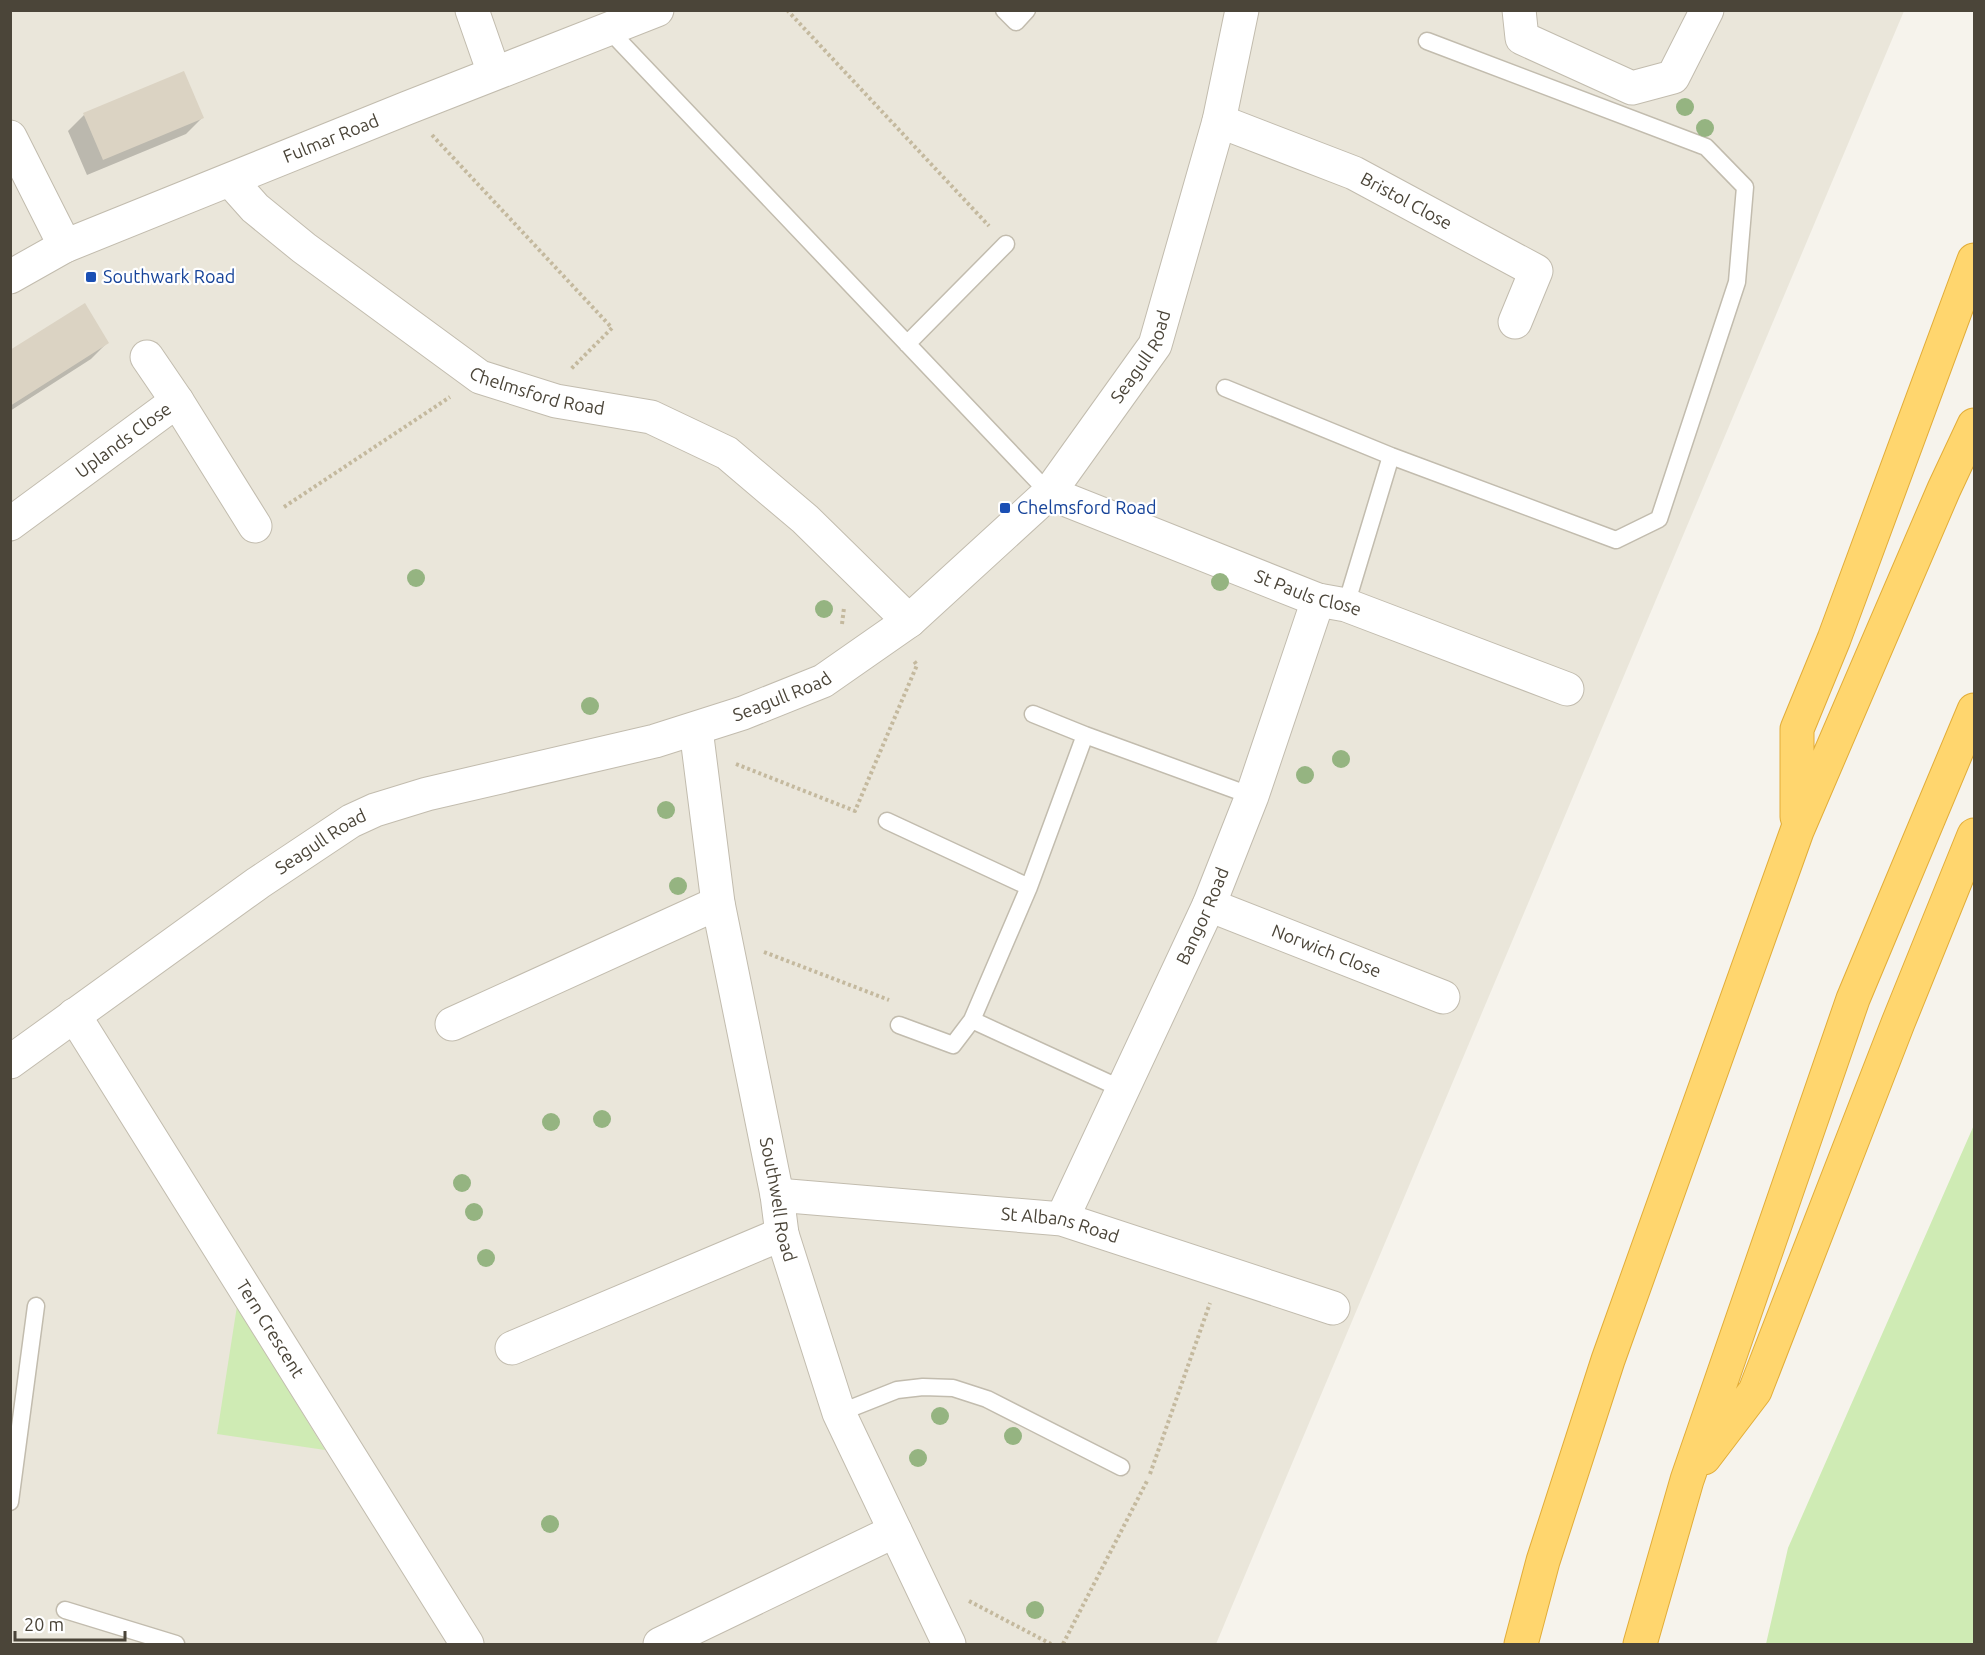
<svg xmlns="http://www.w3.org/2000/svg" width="1985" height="1655" viewBox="0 0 1985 1655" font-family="Ubuntu,sans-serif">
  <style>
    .residential { fill: #eae6da }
    .green { fill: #cfebb4 }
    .shadow { fill: #0003 }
    .building { fill: #dbd3c3 }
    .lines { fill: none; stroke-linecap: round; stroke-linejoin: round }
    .lane-casing { stroke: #c2bcae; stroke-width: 19 }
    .street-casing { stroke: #c2bcae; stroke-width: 35 }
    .highway-casing { stroke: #e2ad39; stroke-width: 35 }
    .path { stroke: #c4b99e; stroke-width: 4; stroke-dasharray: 3 3; stroke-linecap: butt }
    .lane { stroke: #fff; stroke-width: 16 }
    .street { stroke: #fff; stroke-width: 33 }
    .highway { stroke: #ffd66e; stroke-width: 33 }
    .tree { fill: #95b481 }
    .transit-dot { fill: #1a4fb4; stroke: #fff; stroke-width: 2 }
    .labels { text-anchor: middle; stroke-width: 4.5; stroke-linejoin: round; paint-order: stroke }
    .street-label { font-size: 18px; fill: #4b4539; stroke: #fff }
    .transit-label { font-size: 18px; fill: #164399; stroke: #fff; text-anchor: start }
  </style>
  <rect width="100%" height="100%" fill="#f6f3ec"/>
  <path class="residential" d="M11,11H1904L1216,1644H11Z"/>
  <path class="green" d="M1974,1125V1644H1766L1788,1548Z
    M237,1306L325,1450L217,1434Z"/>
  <path class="shadow" d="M84,115L202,118L186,134L87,175L68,131Z
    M107,343L91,359L10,411V352Z"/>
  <path class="building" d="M184,71L204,118L103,160L83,113Z
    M85,303L109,343L10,406V350Z"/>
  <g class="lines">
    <g class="lane-casing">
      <path id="lane" d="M1004,10L1016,22L1027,10
        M608,29L1049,493
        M907,344L1006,244
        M1225,388L1391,456L1616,540L1659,519L1737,282L1745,187L1706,147L1427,41
        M1346,605L1391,456
        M1033,714L1085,735
        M887,821L1029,887
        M899,1025L953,1045L972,1020
        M1124,1090L972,1020L1029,887L1085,735L1252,796
        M839,1413L897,1390L923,1387L953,1388L987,1399L1121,1467
        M10,1502L36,1306
        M65,1610L176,1644"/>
    </g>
    <g class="street-casing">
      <g id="street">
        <path d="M472,10L494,73"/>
        <path d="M1519,10L1522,38L1632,88L1673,77L1707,10"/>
        <path id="s1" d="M1219,121L1354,173L1536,271L1515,322"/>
        <path d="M10,137L65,246"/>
        <path id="s2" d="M230,180L255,208L304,248L480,377L556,401L651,417L727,453L805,519L909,621"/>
        <path id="s3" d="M10,277L65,246L407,108L657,10"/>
        <path d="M147,357L177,401"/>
        <path id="s4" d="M1049,493L1318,600L1346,605L1567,689"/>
        <path id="s5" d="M10,524L177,401L255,526"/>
        <path id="s6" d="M696,729L718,903L777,1195L782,1234L839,1413L949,1644"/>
        <path id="s7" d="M1209,905L1443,997"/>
        <path id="s8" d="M74,1015L467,1644"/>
        <path d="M452,1024L718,903"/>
        <path id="s9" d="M10,1062L258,883L351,821L375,810L427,794L655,741L743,713L823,681L909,621L1049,493L1155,345L1219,121L1242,10"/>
        <path id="s10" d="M777,1195L1062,1219L1333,1308"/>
        <path id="s11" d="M1062,1219L1209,905L1252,796L1318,600"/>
        <path d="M512,1348L782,1234"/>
        <path d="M660,1644L895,1531"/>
      </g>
    </g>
    <g class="highway-casing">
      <path id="highway" d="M1797,817V729L1834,639L1974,260
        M1704,1458L1755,1391L1898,1023L1974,835
        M1521,1644L1543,1561L1608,1360L1797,831L1944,489L1974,425
        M1640,1644L1687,1480L1853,999L1974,710"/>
    </g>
    <path class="path" d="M787,10L989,226
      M432,135L612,328L571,369
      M284,507L450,397
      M842,624L844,608
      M736,764L855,811L917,665L914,661
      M764,952L889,1000
      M1150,1474L1210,1303
      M969,1601L1051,1644
      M1063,1644L1147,1481"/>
    <use href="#lane" class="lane"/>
    <use href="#street" class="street"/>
    <use href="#highway" class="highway"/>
  </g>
  <g class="tree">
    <circle cx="1685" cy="107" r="9"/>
    <circle cx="1705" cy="128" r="9"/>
    <circle cx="416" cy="578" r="9"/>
    <circle cx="1220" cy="582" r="9"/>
    <circle cx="824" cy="609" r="9"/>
    <circle cx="590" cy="706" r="9"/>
    <circle cx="1341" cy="759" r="9"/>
    <circle cx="1305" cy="775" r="9"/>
    <circle cx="666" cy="810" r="9"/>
    <circle cx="678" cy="886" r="9"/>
    <circle cx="602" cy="1119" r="9"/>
    <circle cx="551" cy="1122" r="9"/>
    <circle cx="462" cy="1183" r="9"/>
    <circle cx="474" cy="1212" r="9"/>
    <circle cx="486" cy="1258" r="9"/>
    <circle cx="940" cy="1416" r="9"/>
    <circle cx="1013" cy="1436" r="9"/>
    <circle cx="918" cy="1458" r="9"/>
    <circle cx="550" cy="1524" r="9"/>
    <circle cx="1035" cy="1610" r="9"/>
  </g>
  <g class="transit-dot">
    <rect x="85" y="271" width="12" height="12" rx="3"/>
    <rect x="999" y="502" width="12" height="12" rx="3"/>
  </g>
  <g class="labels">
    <g class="street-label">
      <text dy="6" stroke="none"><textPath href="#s3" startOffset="350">Fulmar Road</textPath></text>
      <text dy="6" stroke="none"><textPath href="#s1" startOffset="204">Bristol Close</textPath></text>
      <text dy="6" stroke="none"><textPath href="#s9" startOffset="1371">Seagull Road</textPath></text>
      <text dy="6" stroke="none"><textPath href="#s2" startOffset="378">Chelmsford Road</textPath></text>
      <text dy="6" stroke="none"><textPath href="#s5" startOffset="141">Uplands Close</textPath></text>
      <text dy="6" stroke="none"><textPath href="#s4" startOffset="278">St Pauls Close</textPath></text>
      <text dy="6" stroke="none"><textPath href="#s9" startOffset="867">Seagull Road</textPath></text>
      <text dy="6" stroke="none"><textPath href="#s9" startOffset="381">Seagull Road</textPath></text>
      <text dy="6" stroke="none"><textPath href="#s11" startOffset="334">Bangor Road</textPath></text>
      <text dy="6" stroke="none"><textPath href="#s7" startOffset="126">Norwich Close</textPath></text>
      <text dy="6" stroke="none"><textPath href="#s6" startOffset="478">Southwell Road</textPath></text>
      <text dy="6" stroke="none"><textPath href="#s10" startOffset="285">St Albans Road</textPath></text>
      <text dy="6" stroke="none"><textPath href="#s8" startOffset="370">Tern Crescent</textPath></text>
    </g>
    <g class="transit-label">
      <text x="103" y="283">Southwark Road</text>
      <text x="1017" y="514">Chelmsford Road</text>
    </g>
  </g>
  <rect width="1985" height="1655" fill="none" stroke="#4b4539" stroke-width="24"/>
  <path d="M15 1631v9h110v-9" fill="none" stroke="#4b4539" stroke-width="3"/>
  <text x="24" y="1631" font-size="18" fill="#4b4539" stroke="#ffffff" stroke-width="4.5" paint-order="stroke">20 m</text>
</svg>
